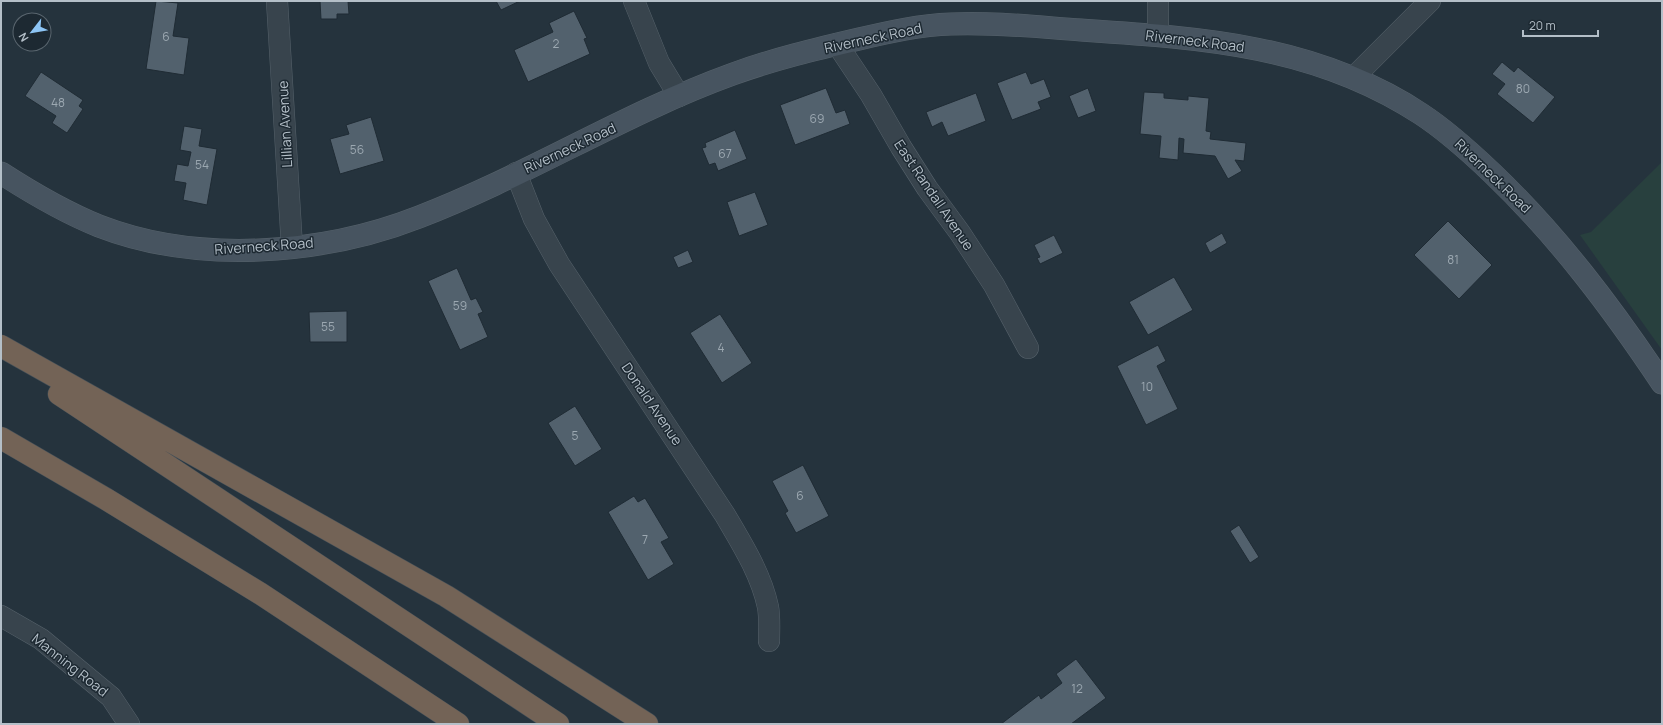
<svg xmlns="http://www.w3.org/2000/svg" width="1663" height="725" viewBox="0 0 1663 725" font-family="Manrope,sans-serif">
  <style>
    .green { fill: #28403e }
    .building { fill: #52616d; stroke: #1f2b34 }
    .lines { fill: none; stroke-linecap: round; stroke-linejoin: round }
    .street-casing { stroke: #56626b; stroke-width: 22 }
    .secondary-casing { stroke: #56626b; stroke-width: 23 }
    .highway-casing { stroke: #434f58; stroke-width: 23 }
    .street { stroke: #38444d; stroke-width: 21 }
    .secondary { stroke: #475460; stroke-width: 22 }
    .highway { stroke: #736356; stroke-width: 22 }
    .labels { text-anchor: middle; stroke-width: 3; stroke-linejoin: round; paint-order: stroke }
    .number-label { font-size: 12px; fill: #9ca8b1 }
    .street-label { font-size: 14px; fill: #b4bfc8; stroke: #1d2932 }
  </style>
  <rect width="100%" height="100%" fill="#25333d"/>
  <path class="green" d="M1662,162V350L1580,235L1591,232Z"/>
  <path class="building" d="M156,1L178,3L173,36L189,38L184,75L146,69Z
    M320,1H348L349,14H337V19H321Z
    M496,1H520L501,10Z
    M574,11L587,38L584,39L590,54L528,82L514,50L553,32L549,23Z
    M1502,62L1514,72L1518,67L1555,97L1533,123L1497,94L1505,84L1492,74Z
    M41,72L83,100L79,106L83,109L67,133L52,123L56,116L25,96Z
    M1026,72L1031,84L1044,79L1051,97L1038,102L1041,109L1012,120L997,83Z
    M826,88L836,113L845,110L850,124L795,145L780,105Z
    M1088,88L1096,111L1078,118L1069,96Z
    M1144,92L1164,93V98L1188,100V96L1209,98L1206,131L1211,132L1210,139L1246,143L1244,161L1235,160L1242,171L1228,179L1215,156L1183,153L1184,139L1179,138L1178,160L1159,158L1161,136L1140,134Z
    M976,93L986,121L948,136L942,122L932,127L926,112Z
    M371,117L384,161L340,174L330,139L349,134L346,125Z
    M184,126L202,129L199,146L217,149L207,205L183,200L186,183L174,181L177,164L188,166L191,152L180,150Z
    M735,130L747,159L718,171L715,163L709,165L702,148L706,147L705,143Z
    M755,192L768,225L739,236L727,202Z
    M1448,221L1492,265L1459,299L1414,255Z
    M1222,233L1227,243L1210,253L1205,243Z
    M1054,235L1063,253L1040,264L1037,258L1040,257L1034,245Z
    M688,250L693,262L678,268L673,257Z
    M457,268L471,300L476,298L483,312L478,314L488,337L460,350L428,281Z
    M1174,277L1193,310L1148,335L1129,302Z
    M347,311V342H310L309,312Z
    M720,314L752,363L722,383L690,333Z
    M1158,345L1166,361L1157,366L1178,409L1146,425L1117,366Z
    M575,406L602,449L575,466L548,423Z
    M803,465L829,516L796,533L785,513L788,511L772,481Z
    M634,496L638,502L645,498L669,538L661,542L674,564L648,580L608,512Z
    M1239,525L1259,557L1250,563L1230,531Z
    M1076,659L1106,698L1071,724H1001L1039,695L1041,699L1062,683L1056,674Z"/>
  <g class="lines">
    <g class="street-casing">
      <path id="street" d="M277,1L292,247
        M634,1L659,63L679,96
        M1158,1V35
        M837,44L871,95L901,147L927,188L960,233L994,285L1028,348
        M1354,77L1430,1
        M516,173L534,219L559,264L725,515C742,544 761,574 768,607C770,618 769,630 769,641
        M1,616L41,639L111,697L129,724"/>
    </g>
    <g class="secondary-casing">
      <path id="secondary" d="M1,173C32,193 64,212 99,226C197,264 322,255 419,217C526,176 625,113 733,74C774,59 816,49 859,39C889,32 920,25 951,24C994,22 1038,27 1081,30C1202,38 1316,45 1421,114C1447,131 1470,152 1492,173C1558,236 1612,308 1662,383"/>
    </g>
    <g class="highway-casing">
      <path id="highway" d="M1,346L446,596L647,724
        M59,394L558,724
        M1,438L106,499L261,594L458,724"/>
    </g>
    <use href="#street" class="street"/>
    <use href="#secondary" class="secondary"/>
    <use href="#highway" class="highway"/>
  </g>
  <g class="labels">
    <g class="number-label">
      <text x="166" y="41">6</text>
      <text x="556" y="48">2</text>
      <text x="1523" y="93">80</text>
      <text x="58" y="107">48</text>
      <text x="817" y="123">69</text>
      <text x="357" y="154">56</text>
      <text x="725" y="158">67</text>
      <text x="202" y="169">54</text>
      <text x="1453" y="264">81</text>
      <text x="460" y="310">59</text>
      <text x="328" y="331">55</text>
      <text x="721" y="352">4</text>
      <text x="1147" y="391">10</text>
      <text x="575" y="440">5</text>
      <text x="800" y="500">6</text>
      <text x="645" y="544">7</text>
      <text x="1077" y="693">12</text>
    </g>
    <g class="street-label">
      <text transform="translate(873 38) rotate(-12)" y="5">Riverneck Road</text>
      <text transform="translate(1195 41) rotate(7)" y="5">Riverneck Road</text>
      <text transform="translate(285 124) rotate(-93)" y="5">Lillian Avenue</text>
      <text transform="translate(570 148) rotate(-25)" y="5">Riverneck Road</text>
      <text transform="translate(1493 176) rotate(44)" y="5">Riverneck Road</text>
      <text transform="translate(934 195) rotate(56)" y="5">East Randall Avenue</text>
      <text transform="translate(264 246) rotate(-4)" y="5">Riverneck Road</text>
      <text transform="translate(652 404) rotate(56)" y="5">Donald Avenue</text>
      <text transform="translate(70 665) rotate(38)" y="5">Manning Road</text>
    </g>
  </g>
  <rect width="1663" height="725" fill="none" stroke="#b4bfc8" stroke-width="4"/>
  <g transform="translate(32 32) rotate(239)"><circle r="19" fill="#1d2932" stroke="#59656e"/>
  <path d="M0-3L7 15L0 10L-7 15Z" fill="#8dc5f5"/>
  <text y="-6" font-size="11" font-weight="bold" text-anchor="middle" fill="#b4bfc8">N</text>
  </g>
  <path d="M1523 30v6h75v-6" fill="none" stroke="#b4bfc8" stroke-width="2"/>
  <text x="1529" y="30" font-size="12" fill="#b4bfc8" stroke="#1d2932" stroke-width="3" paint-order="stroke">20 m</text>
</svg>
